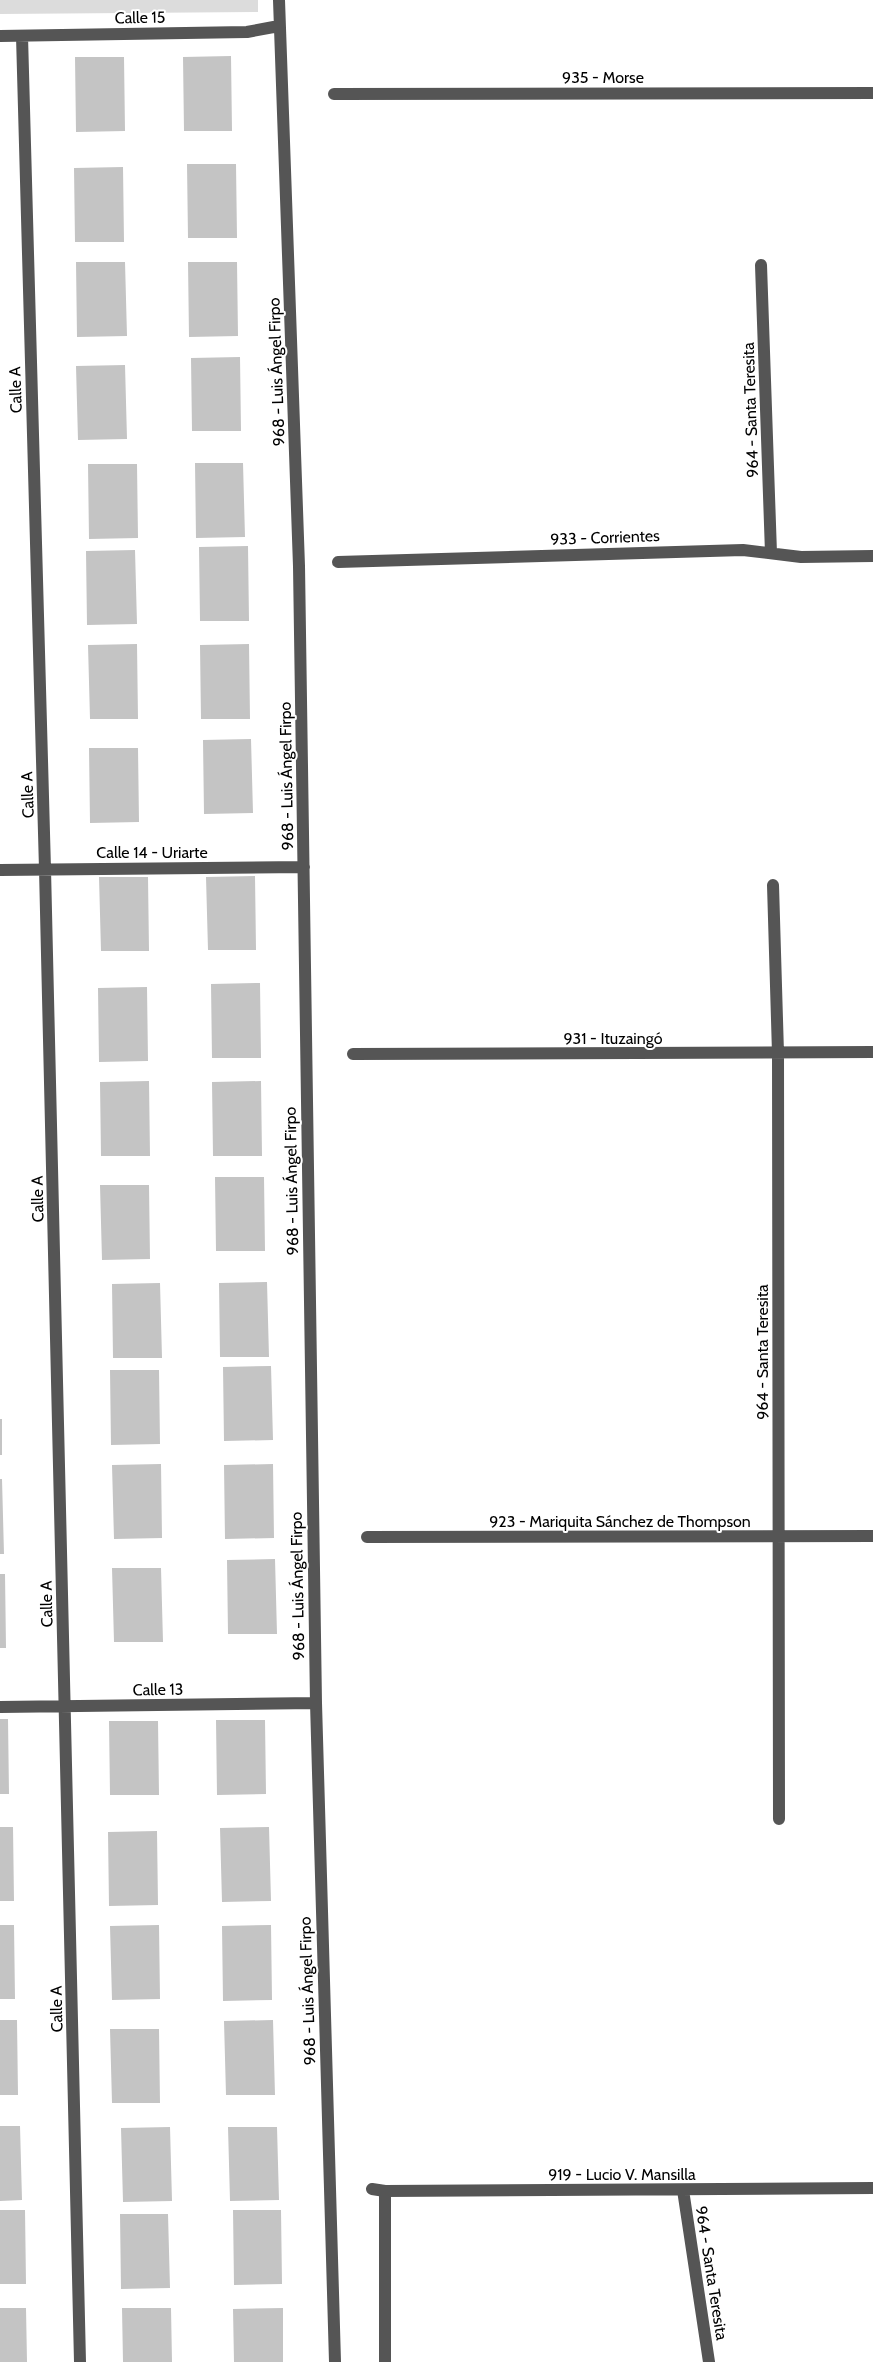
<svg xmlns="http://www.w3.org/2000/svg" width="873" height="2362" viewBox="0 0 873 2362" font-family="Cabin,sans-serif">
  <style>
    .green { fill: #dcdcdc }
    .building { fill: #c4c4c4 }
    .lines { fill: none; stroke-linecap: round; stroke-linejoin: round }
    .minor { stroke: #555; stroke-width: 12 }
    .labels { text-anchor: middle; stroke-width: 4; stroke-linejoin: round; paint-order: stroke }
    .street-label { font-size: 16px; fill: #000; stroke: #fff }
  </style>
  <rect width="100%" height="100%" fill="#fff"/>
  <path class="green" d="M0,0H258V12L0,14Z"/>
  <path class="building" d="M231,56L232,131H184L183,57Z
    M75,57H124L125,131L76,132Z
    M187,164H236L237,238H188Z
    M123,167L124,242H75L74,168Z
    M76,262H125L127,336L77,337Z
    M188,262H237L238,336L189,337Z
    M240,357L241,431H192L191,358Z
    M125,365L127,439L78,440L76,366Z
    M195,463H243L245,537L196,538Z
    M88,464H137L138,538L89,539Z
    M248,546L249,621H200L199,547Z
    M135,550L137,624L87,625L86,551Z
    M137,644L138,719H90L88,645Z
    M249,644L250,719H201L200,645Z
    M251,739L253,813L204,814L203,740Z
    M89,748H138L139,822L90,823Z
    M255,876L256,950H208L206,877Z
    M99,877H148L149,951H101Z
    M260,983L261,1058H212L211,984Z
    M147,987L148,1061L99,1062L98,988Z
    M149,1081L150,1156H101L100,1082Z
    M261,1081L262,1156H213L212,1082Z
    M215,1177H264L265,1251H216Z
    M100,1185H149L150,1259L102,1260Z
    M267,1282L269,1357H220L219,1283Z
    M160,1283L162,1358H113L112,1284Z
    M271,1366L273,1440L224,1441L223,1367Z
    M110,1370H159L160,1444L111,1445Z
    M0,1419H2V1455H0Z
    M161,1464L162,1538L114,1539L112,1465Z
    M273,1464L274,1538L225,1539L224,1465Z
    M0,1479H2L4,1554H0Z
    M275,1559L277,1634H228L227,1560Z
    M112,1568H161L163,1642H114Z
    M0,1574H5L6,1648H0Z
    M0,1719H8L9,1794H0Z
    M216,1720H265L266,1794L217,1795Z
    M109,1721H158L159,1795H110Z
    M0,1827H13L14,1901H0Z
    M269,1827L271,1901L222,1902L220,1828Z
    M157,1831L158,1905L109,1906L108,1832Z
    M0,1925H14L15,1999H0Z
    M159,1925L160,1999L112,2000L110,1926Z
    M271,1925L272,2000L223,2001L222,1926Z
    M0,2020H17L18,2095H0Z
    M273,2020L275,2095H226L224,2021Z
    M110,2029H159L160,2103H112Z
    M0,2126H20L22,2200L0,2201Z
    M170,2127L172,2201L123,2202L121,2128Z
    M228,2127H277L279,2200L230,2201Z
    M0,2210H25L26,2284H0Z
    M233,2210H281L282,2284L234,2285Z
    M120,2214H168L170,2288L121,2289Z
    M0,2308H26L27,2362H0Z
    M122,2308H171L172,2362H123Z
    M283,2308V2362H234L233,2309Z"/>
  <g class="lines">
    <path class="minor" d="M279,0L299,566L316,1703L335,2362
      M0,36L247,32L279,26
      M22,36L45,869L80,2362
      M334,94L873,93
      M761,265L771,553
      M338,562L743,550L801,557L873,556
      M0,870L304,867
      M773,885L778,1053L779,1819
      M353,1054L873,1052
      M367,1537L873,1536
      M0,1707L316,1703
      M372,2189L385,2191L873,2188
      M683,2190L709,2362
      M385,2191V2362"/>
  </g>
  <g class="labels">
    <g class="street-label">
      <text transform="translate(140 17) rotate(-1)" y="6">Calle 15</text>
      <text x="603" y="83">935 - Morse</text>
      <text transform="translate(276 372) rotate(-92)" y="6">968 - Luis Ángel Firpo</text>
      <text transform="translate(15 390) rotate(-92)" y="6">Calle A</text>
      <text transform="translate(750 410) rotate(-92)" y="6">964 - Santa Teresita</text>
      <text transform="translate(605 537) rotate(-2)" y="6">933 - Corrientes</text>
      <text transform="translate(286 776) rotate(-91)" y="6">968 - Luis Ángel Firpo</text>
      <text transform="translate(27 795) rotate(-92)" y="6">Calle A</text>
      <text x="152" y="858">Calle 14 - Uriarte</text>
      <text x="613" y="1044">931 - Ituzaingó</text>
      <text transform="translate(291 1181) rotate(-91)" y="6">968 - Luis Ángel Firpo</text>
      <text transform="translate(37 1199) rotate(-91)" y="6">Calle A</text>
      <text transform="translate(762 1352) rotate(-90)" y="6">964 - Santa Teresita</text>
      <text x="620" y="1527">923 - Mariquita Sánchez de Thompson</text>
      <text transform="translate(297 1586) rotate(-91)" y="6">968 - Luis Ángel Firpo</text>
      <text transform="translate(46 1604) rotate(-91)" y="6">Calle A</text>
      <text transform="translate(158 1689) rotate(-1)" y="6">Calle 13</text>
      <text transform="translate(307 1991) rotate(-92)" y="6">968 - Luis Ángel Firpo</text>
      <text transform="translate(56 2009) rotate(-91)" y="6">Calle A</text>
      <text x="622" y="2180">919 - Lucio V. Mansilla</text>
      <text transform="translate(712 2273) rotate(81)" y="6">964 - Santa Teresita</text>
    </g>
  </g>
</svg>
